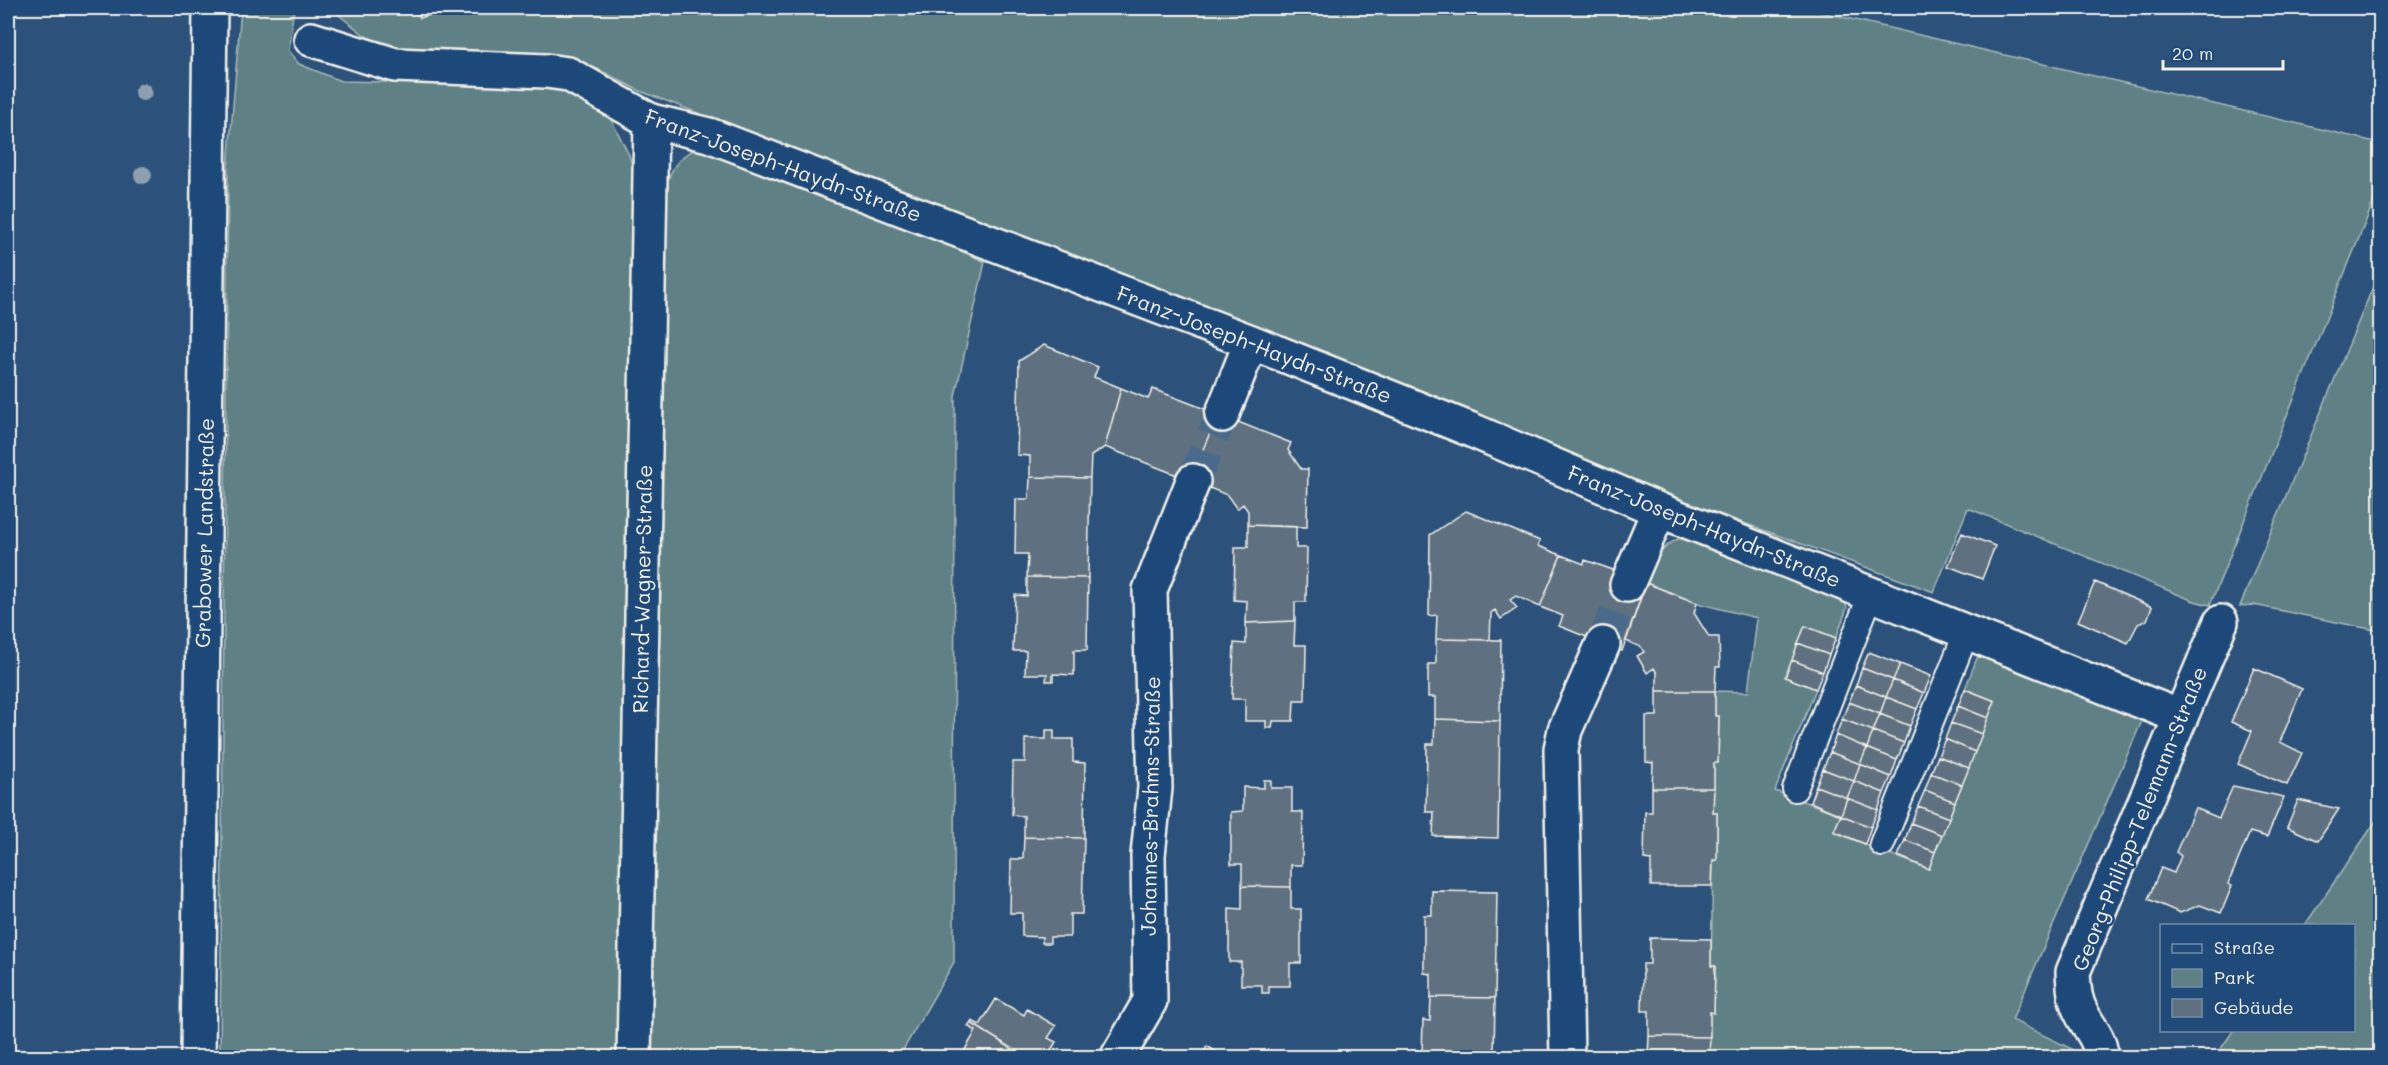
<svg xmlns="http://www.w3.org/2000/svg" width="2388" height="1065" viewBox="0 0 2388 1065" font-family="Mali,sans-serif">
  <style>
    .green { fill: #5f8186; stroke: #aab9b7; stroke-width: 1.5 }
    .building { fill: #5f7180; stroke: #f4f1e8; stroke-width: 1.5 }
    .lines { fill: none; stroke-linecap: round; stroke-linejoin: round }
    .street-tunnel { stroke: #4a6a8b; stroke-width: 33; stroke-dasharray: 33 16; stroke-linecap: butt }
    .lane-casing { stroke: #f4f1e8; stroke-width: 28 }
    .street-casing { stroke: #f4f1e8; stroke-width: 38 }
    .secondary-casing { stroke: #f4f1e8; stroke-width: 38 }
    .lane { stroke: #1f4a7a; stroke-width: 24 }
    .street { stroke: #1f4a7a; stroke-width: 33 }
    .secondary { stroke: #1f4a7a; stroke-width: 33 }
    .tree { fill: #8ea0af }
    .labels { text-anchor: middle; stroke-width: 5; stroke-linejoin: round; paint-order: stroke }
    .street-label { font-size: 21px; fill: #f4f1e8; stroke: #1f4a7a }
  </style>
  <rect width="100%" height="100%" fill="#2c527b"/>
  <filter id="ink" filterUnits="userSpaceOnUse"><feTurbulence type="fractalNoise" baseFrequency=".0167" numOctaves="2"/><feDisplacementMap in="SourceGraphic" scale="12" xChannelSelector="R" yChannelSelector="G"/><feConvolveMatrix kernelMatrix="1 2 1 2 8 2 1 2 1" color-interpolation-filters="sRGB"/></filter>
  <g filter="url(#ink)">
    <path class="green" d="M241,8H296L293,15L288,51L299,64L341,81L523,85L567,90L603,111L613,123L629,155L635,177L621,1057L220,1058L228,167Z
      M330,8H1804L2380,143V186L2210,605L2194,601L1968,508L1934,592L1620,478L1249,322L640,91L600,70L577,62L426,53L394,48L367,37Z
      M700,147L879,212L985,262L955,396L954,962L899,1057L646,1058L664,197C668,173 676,156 700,147Z
      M2380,270V631L2254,605L2240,606Z
      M1678,539H1691L1843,597L1847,608L1836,638L1805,626L1786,676L1816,689L1775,791L1841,815L1834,832L1928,869L1995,701L1965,689L1977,658L1988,654L2142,721L2012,1020L2070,1048L2079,1057H1709L1710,1012H1714L1715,966H1711L1713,860H1717V813H1713L1714,763H1718L1719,717L1715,716V691L1748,692L1757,618L1697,603L1646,583C1654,564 1658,548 1678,539Z
      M2380,815V1057H2215L2233,1031L2354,1030V926L2305,925Z"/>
    <path class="building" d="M417,8H439L441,11L420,18Z
      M1044,345L1098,367L1094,377L1121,388L1105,447L1091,456L1090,478L1030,477V456L1017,455L1019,361Z
      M1121,388L1148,399L1153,389L1218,414L1190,480L1105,447Z
      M1218,414L1291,443L1288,450L1301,469H1308L1307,527L1248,525V511L1243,504L1237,509L1227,495L1190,480Z
      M1030,477L1090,478L1088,578L1027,577L1028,554H1015L1016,499H1029Z
      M1466,511L1540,541L1538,546L1561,555L1540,607L1516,596L1510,600L1517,608L1501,619L1495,610L1491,613L1490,640L1436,639L1437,615L1429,616L1430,535Z
      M1248,525L1296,527V548H1307L1306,602H1295V621L1246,623L1247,601L1234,600L1235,547H1248Z
      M1962,533L1995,546L1982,579L1948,566Z
      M1561,555L1584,564L1585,560L1616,571L1612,579L1643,591L1622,651L1559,626L1563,616L1540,607Z
      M1027,577L1088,578L1087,650H1074V675L1053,674V681H1046L1047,674H1025L1026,651H1013L1015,595L1027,596Z
      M2095,582L2152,607L2147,620L2138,624L2128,643L2078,621Z
      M1646,583L1697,603L1694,613L1709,637H1719L1720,667H1716L1715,691H1657V673L1654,668L1647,673L1637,656L1644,652L1641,647L1626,641Z
      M1295,621L1294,645H1306L1305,700H1294L1293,721H1273L1272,728H1266V721H1245V699H1232L1234,643L1246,644V623Z
      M1805,626L1836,638L1829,655L1798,643Z
      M1436,639L1501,640L1500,721L1435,719V697H1428V664H1436Z
      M1798,643L1829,655L1823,672L1792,660Z
      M1869,652L1900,664L1893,680L1862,668Z
      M1792,660L1823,672L1816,689L1785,677Z
      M1900,664L1931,676L1924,693L1893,680Z
      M1862,668L1893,680L1886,697L1856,685Z
      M2254,668L2302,689L2280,742L2302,753L2287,785L2238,764L2252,731L2231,722Z
      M1893,680L1924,693L1917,709L1886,697Z
      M1856,685L1886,697L1880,714L1849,702Z
      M1965,689L1995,701L1988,718L1958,706Z
      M1657,691H1715V716H1719L1718,763H1714V788H1652L1653,763L1646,762V716H1657Z
      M1886,697L1917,709L1910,726L1880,714Z
      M1849,702L1880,714L1873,731L1842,719Z
      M1958,706L1988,718L1982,734L1951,723Z
      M1880,714L1910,726L1904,743L1873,731Z
      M1435,719L1500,721L1498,838L1433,836L1434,812H1426L1427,744H1434Z
      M1842,719L1873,731L1867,748L1836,735Z
      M1951,723L1982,734L1975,752L1945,739Z
      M1046,730H1054V739H1073V762L1085,763L1084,838L1024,837V816L1012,815L1013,762H1025V739H1046Z
      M1873,731L1904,743L1897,760L1867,748Z
      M1836,735L1867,748L1860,764L1830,752Z
      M1945,739L1975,752L1969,768L1938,756Z
      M1867,748L1897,760L1891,777L1860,764Z
      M1830,752L1860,764L1854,781L1823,769Z
      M1938,756L1969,768L1962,785L1931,773Z
      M1860,764L1891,777L1884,793L1854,781Z
      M1823,769L1854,781L1847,798L1816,786Z
      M1931,773L1962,785L1955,802L1925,790Z
      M1264,780H1271V788H1292V812H1303L1302,865H1291V887L1242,886V864H1231V812L1243,811V787L1264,788Z
      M1854,781L1884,793L1878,810L1847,798Z
      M1816,786L1847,798L1841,815L1810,802Z
      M2233,786L2284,797L2267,837L2250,832L2228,884L2232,886L2221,913L2200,905L2180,913L2148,899L2161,868L2174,873L2181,856L2176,852L2195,808L2219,818Z
      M1652,788H1714L1713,813H1717V860H1713L1712,886H1651V860L1644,859L1645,812H1652Z
      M1925,790L1955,802L1949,818L1918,806Z
      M1847,798L1878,810L1871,827L1841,815Z
      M2298,800L2339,809L2318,841L2287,827Z
      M1918,806L1949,818L1942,835L1911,823Z
      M1841,815L1871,827L1865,844L1834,831Z
      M1911,823L1942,835L1935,852L1905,840Z
      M1024,837L1084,838L1082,914H1070V937H1050V943H1042V937L1022,936V913H1010L1011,859H1023Z
      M1905,840L1935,852L1929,869L1898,856Z
      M1242,886L1291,887V909H1301V963H1290V986H1269V993H1262V985H1241V962H1229V908L1242,909Z
      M1432,891L1497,892L1495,998L1431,997V974L1424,973V915H1432Z
      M1650,938L1711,939V966H1715L1714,1013L1710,1012V1037L1649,1036V1011H1642L1643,964H1650Z
      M1431,997L1495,998L1494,1058H1429V1053H1422L1423,1020L1430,1021Z
      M996,999L1024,1015L1027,1009L1056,1026L1048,1038L1056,1042L1046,1058H1027L971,1023L972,1021L980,1025Z
      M971,1023L1027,1058H960L976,1031L968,1026Z
      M1649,1036L1710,1037L1709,1058H1648Z
      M1207,1046L1226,1058H1201Z"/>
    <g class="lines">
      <path class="street-tunnel" d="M1193,481L1222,415
        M1603,644L1627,585"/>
      <g class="lane-casing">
        <path id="lane" d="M1795,789L1871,594
          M1882,844L1967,631"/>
      </g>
      <g class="street-casing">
        <path id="street" d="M311,39L395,65L546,71L568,74L651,121L709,135L1251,342L1469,429L1659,510L2181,717
          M1222,415L1251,342
          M1627,585L1659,510
          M634,1058L651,121
          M1117,1058L1150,1001L1148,855L1155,788L1150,590L1193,481
          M1567,1058L1561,749L1565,730L1603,644
          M2101,1058C2101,1039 2090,1030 2082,1014C2074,1000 2074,987 2073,972L2221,622"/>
      </g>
      <g class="secondary-casing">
        <path id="secondary" d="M198,1058L210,8"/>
      </g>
      <use href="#lane" class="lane"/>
      <use href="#street" class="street"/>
      <use href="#secondary" class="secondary"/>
    </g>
    <g class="tree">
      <circle cx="143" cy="92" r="9"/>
      <circle cx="143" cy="175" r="9"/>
    </g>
  </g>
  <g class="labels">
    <g class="street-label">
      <text transform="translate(783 166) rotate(20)" y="7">Franz-Joseph-Haydn-Straße</text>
      <text transform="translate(1254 345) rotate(21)" y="7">Franz-Joseph-Haydn-Straße</text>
      <text transform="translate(1704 527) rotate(22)" y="7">Franz-Joseph-Haydn-Straße</text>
      <text transform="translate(205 533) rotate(-89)" y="7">Grabower Landstraße</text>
      <text transform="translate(643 589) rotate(-89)" y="7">Richard-Wagner-Straße</text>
      <text transform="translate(1151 806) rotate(-89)" y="7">Johannes-Brahms-Straße</text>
      <text transform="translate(2140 819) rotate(-68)" y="7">Georg-Philipp-Telemann-Straße</text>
    </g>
  </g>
  <rect width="2388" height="1065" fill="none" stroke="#1f4a7a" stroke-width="30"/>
  <rect x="15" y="15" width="2358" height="1035" fill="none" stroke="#f4f1e8" stroke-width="2" filter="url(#ink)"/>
  <rect x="2160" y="924" width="195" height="108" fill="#1f4a7a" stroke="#748da6" stroke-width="1.5"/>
  <rect x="2172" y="944" width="30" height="9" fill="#1f4a7a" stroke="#748da6" stroke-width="1.5"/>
  <text x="2214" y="954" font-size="18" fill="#f4f1e8">Straße</text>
  <rect x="2172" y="969" width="30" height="18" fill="#5f8186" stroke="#748da6" stroke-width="1.5"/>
  <text x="2214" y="984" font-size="18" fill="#f4f1e8">Park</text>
  <rect x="2172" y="999" width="30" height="18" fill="#5f7180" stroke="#748da6" stroke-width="1.5"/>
  <text x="2214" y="1014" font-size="18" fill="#f4f1e8">Gebäude</text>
  <path d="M2163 60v9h120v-9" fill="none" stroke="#f4f1e8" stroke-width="3"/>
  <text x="2172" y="60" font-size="18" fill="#f4f1e8" stroke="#1f4a7a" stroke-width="4.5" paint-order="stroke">20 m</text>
</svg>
